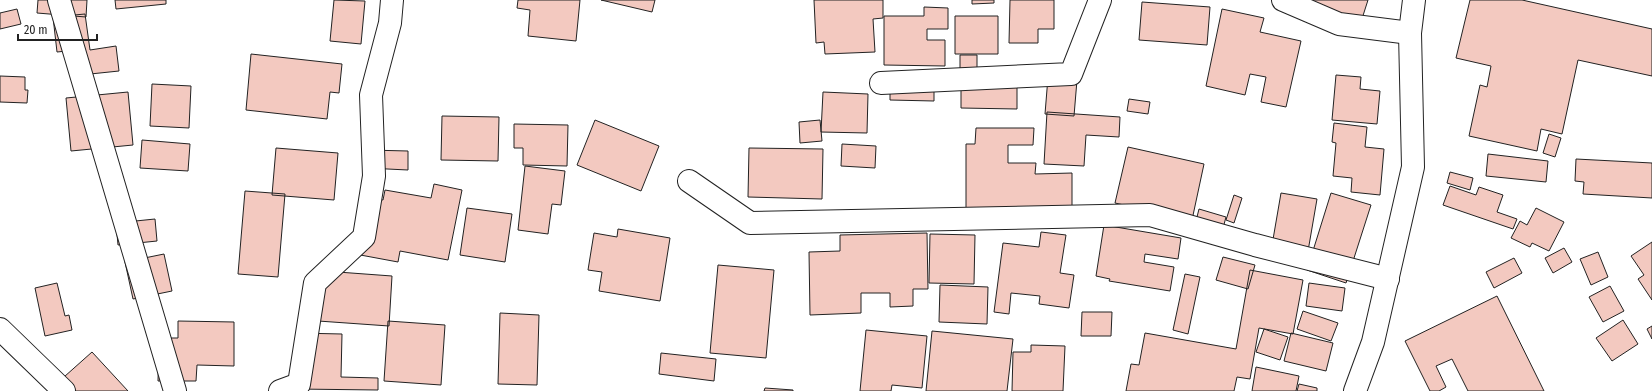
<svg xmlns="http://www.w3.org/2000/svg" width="1652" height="391" viewBox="0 0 1652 391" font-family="'Fira Sans Condensed',sans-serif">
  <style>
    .building { fill: #f3c9c0; stroke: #222 }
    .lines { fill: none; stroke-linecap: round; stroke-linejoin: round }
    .street-casing { stroke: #222; stroke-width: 24 }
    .secondary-casing { stroke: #222; stroke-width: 24 }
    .street { stroke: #fff; stroke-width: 22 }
    .secondary { stroke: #fff; stroke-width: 22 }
  </style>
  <rect width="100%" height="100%" fill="#fff"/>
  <path class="building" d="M38,0H87L86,17L37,13Z
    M115,0H166V4L116,9Z
    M334,0L365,1L361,44L330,41Z
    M518,0H580L576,41L528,36L530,10L517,8Z
    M601,0H655L652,12Z
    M814,0H883V18L873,19L875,52L825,54L824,42L816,43Z
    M972,0H994V3L972,4Z
    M1010,0H1054V29H1038V43H1009Z
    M1286,0H1368L1360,25Z
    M1470,0H1522L1652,29V76L1578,60L1562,134L1541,129L1537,151L1469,136L1480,85L1487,87L1491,66L1456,58Z
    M1142,2L1210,7L1207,45L1139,40Z
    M924,7L948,8V29H927V40H945V66L884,65V16H924Z
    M17,9L21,24L0,29V13Z
    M1222,9L1264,18L1260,32L1301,41L1286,107L1261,102L1266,77L1250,74L1245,95L1206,86Z
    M85,14L90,50L116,46L119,71L71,76L67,51L57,52L53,17Z
    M955,16H998V54H955Z
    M251,54L342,64L339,93L330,92L327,119L246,110Z
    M960,55H977V73H960Z
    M1336,75L1361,77L1360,89L1380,91L1377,124L1332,120Z
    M0,76L25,77V90H28L27,103L0,102Z
    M1048,77L1077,80L1074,116L1045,114Z
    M890,83L934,84V101L890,100Z
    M152,84L191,86L189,128L150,126Z
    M961,85H1017V109L961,108Z
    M128,92L133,145L71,151L66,98Z
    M823,92L868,94L867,133L821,132Z
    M1129,99L1150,102L1148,114L1127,111Z
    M1047,112L1120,117L1119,137L1086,135L1084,166L1044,164Z
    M442,116L499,117L498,161L441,160Z
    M595,120L659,146L641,191L577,165Z
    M820,120L822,141L800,143L799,122Z
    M1334,123L1367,127L1365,147L1384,149L1380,195L1351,192L1352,178L1333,176L1336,143L1332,142Z
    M514,124L568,125L567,166L523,165V148H514Z
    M976,128H1034L1033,145H1008V163H1036L1035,174L1072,173V216H966V144H975Z
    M1549,134L1561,138L1555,157L1543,153Z
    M142,140L190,144L188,171L140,168Z
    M842,144L876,146L875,168L841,166Z
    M1128,147L1204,164L1192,220L1115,203Z
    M276,148L338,153L334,200L272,195Z
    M749,148L823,149L822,199L748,197Z
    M368,150L408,151V170L367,168Z
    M1488,154L1548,161L1546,182L1486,176Z
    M1576,159L1652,163V198L1583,194L1584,182L1575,181Z
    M525,166L565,171L561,205L552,204L548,234L518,230Z
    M1450,172L1473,178L1470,190L1447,183Z
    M434,184L462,190L448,260L400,251L398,262L355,254L365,197L383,200L385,190L431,198Z
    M1450,186L1476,195L1479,187L1503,195L1497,212L1517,219L1513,229L1443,205Z
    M245,191L285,194L278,277L238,274Z
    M1281,193L1317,199L1307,257L1271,251Z
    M1331,193L1371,205L1346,283L1307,270Z
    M1234,195L1242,198L1234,223L1226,220Z
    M467,208L512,214L505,262L460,255Z
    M1536,208L1564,222L1549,251L1532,243L1530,247L1511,238L1520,221L1527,225Z
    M1199,209L1226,217L1222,232L1195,225Z
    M155,219L157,241L118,245L116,223Z
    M1104,225L1181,238L1178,259L1145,254L1144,262L1174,267L1170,291L1109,281L1110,279L1096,276Z
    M618,229L670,238L660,301L599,291L602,272L588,270L594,233L617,237Z
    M1041,232L1066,235L1060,273L1074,275L1069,308L1039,304L1040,296L1011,293L1009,314L994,312L1003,243L1039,247Z
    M927,233L928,289H913V306L890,307V293H861V313L810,315L809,252L840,251V235Z
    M930,234L975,235L974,284L929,283Z
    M1652,242V300L1638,279L1644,275L1631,256Z
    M1564,248L1572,262L1553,273L1545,258Z
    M1598,252L1608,277L1591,285L1580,259Z
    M164,254L172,291L133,299L125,262Z
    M1223,257L1255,265L1248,289L1216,280Z
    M1514,258L1522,273L1494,288L1486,272Z
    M718,265L774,270L766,358L710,353Z
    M1250,270L1303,280L1293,334L1259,328L1250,379L1237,377L1234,391H1126L1131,364L1139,365L1145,333L1236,349Z
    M324,271L392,276L389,326L304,320Z
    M1185,274L1200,277L1188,334L1173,330Z
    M57,283L65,316L69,315L72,330L45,336L35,288Z
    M1309,283L1345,288L1342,311L1306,306Z
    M940,285L988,287L987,324L939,322Z
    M1610,286L1624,311L1603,322L1589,297Z
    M1497,296L1544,391H1468L1452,359L1436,366L1446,387L1439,391H1430L1405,341Z
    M1303,311L1338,323L1331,341L1297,329Z
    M1082,312H1112L1111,336H1081Z
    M500,313L539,315L537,385L498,384Z
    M1623,320L1638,344L1612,361L1596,338Z
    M178,321L234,322V366L197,365L196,381H158L159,338H178Z
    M388,321L445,325L441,385L384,381Z
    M1652,326V339L1647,329Z
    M1264,329L1288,337L1280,360L1256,352Z
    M866,330L927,336L922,388L892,385L891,391H860Z
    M932,331L1013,339L1007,391H926Z
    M297,333L342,334L341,377L378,378V390L296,389Z
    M1291,333L1333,343L1326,371L1284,361Z
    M1031,345L1065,346L1063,391H1012L1013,352H1031Z
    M92,352L128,391H60L55,385Z
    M661,353L716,359L714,381L659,374Z
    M1256,367L1299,376L1296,391H1252Z
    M1299,384L1317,388V391H1297Z
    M765,388L793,390V391H764Z"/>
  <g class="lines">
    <g class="street-casing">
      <path id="street" d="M59,0L175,391
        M1283,0L1339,24L1410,33
        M881,83L1071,74L1100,0
        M689,181L750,223L1150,215L1255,245L1388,279
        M0,329L64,391
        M280,391L299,384L315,283L364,237L374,176L371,95L390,23L392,0"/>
    </g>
    <g class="secondary-casing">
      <path id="secondary" d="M1355,391L1373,342L1413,167L1410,33L1414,0"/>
    </g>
    <use href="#street" class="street"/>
    <use href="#secondary" class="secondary"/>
  </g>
  <path d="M18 34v6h79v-6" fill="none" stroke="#222222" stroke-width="2"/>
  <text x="24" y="34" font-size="12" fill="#222222" stroke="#ffffff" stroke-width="3" paint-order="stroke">20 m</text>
</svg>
